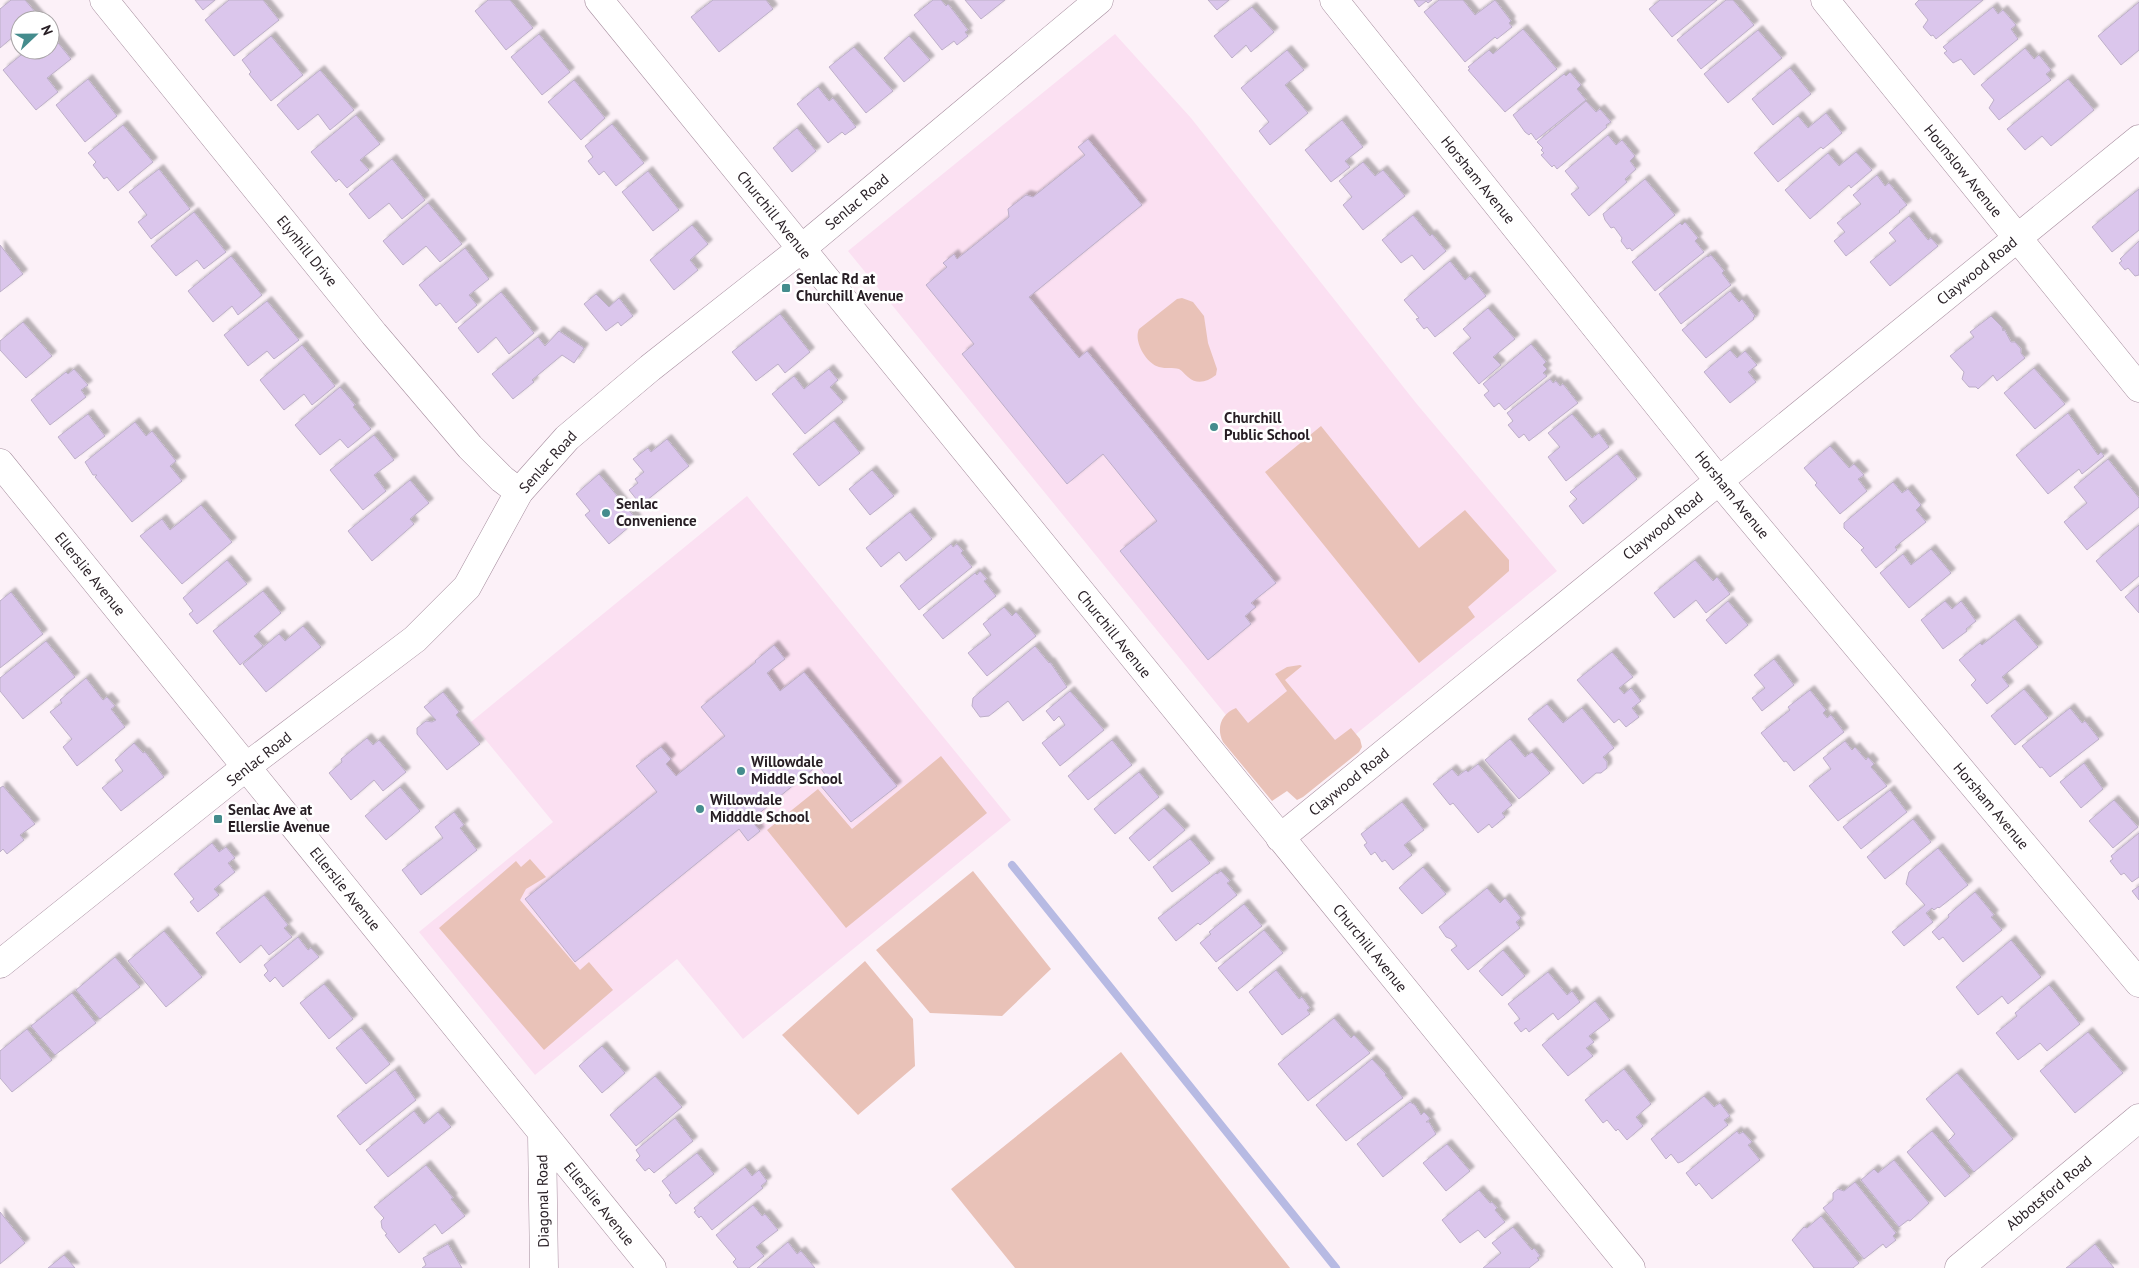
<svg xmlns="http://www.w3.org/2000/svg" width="2139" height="1268" viewBox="0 0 2139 1268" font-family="'PT Sans',sans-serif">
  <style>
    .built { fill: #fbe0f2 }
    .green { fill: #e9c2b8 }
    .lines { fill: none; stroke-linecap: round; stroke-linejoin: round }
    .stream { stroke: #b7bae3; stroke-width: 8 }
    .building { fill: #dbc6ec; stroke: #bdafc8; filter: url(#shadow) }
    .minor-casing { stroke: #a68d9e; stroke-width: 29 }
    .tertiary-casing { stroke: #a68d9e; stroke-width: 29 }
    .minor { stroke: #fff; stroke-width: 28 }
    .tertiary { stroke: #fff; stroke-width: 28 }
    .poi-dot { fill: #448c8d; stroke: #fff; stroke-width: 2 }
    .labels { text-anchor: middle; stroke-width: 5; stroke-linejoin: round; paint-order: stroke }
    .street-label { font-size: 15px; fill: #271e24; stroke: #fff }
    .poi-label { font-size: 15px; font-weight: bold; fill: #271e24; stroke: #fff; text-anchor: start }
  </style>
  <defs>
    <filter id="shadow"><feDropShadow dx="4.5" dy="-4.5" stdDeviation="1" flood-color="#0004"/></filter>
  </defs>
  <rect width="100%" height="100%" fill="#fcf1f8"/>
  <path class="built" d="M1115,34L1191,118L1416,403L1557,571L1287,790L848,251Z
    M747,496L1011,820L743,1039L677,959L535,1075L419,932L553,822L471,722Z"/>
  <path class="green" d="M1182,298L1193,302L1204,316L1208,343L1217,369L1216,375C1207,382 1197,385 1188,377C1184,374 1183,371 1179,369C1173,367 1166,369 1159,367C1147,364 1133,342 1139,329L1177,299Z
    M1321,426L1419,548L1465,510L1509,560V571L1468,607L1475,617L1419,663L1265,472Z
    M1300,665L1302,666L1285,680L1335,740L1351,728L1360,739L1362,747L1359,752L1303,797L1297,800L1287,791L1272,801L1223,742C1216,728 1221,714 1236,708L1248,723L1287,691L1275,674L1287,667Z
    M941,756L987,813L846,928L767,830L818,789L852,829Z
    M530,859L546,877L526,889L520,900L580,970L589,962L613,990L544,1050L439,928L516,861L521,867Z
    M973,871L1051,969L1002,1016L930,1013L876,950Z
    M865,961L913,1019L915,1066L858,1115L782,1035Z
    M1121,1052L1290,1268H1015L951,1189Z"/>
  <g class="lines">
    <path class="stream" d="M1012,865L1336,1268"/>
  </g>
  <path class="building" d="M11,0H25L42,20H20V43L14,36L0,48V9Z
    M195,0H215L203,10Z
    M229,0H263L279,20L234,56L205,20Z
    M488,0H510L533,28L506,50L475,11Z
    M713,0H766L773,9L719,52L691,17Z
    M933,0H941L946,6L948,4L968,30L965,32L968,36L957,45L954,41L942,50L914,15Z
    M965,0H1005L981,19Z
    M1208,0H1229L1217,10Z
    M1414,0H1432L1428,3L1426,1L1419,7Z
    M1439,0H1463L1475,15L1495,0L1511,21L1509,23L1512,27L1497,39L1495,37L1465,62L1424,12Z
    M1660,0H1717L1672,37L1649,9Z
    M1726,0H1733L1754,25L1701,69L1677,40Z
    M1919,0H1983L1936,39L1933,35L1931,36L1923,27L1928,20L1915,4Z
    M2139,2V50L2121,65L2098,36Z
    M1252,7L1274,32L1251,52L1246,45L1232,58L1214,36Z
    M1993,7L1998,14L2003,10L2016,25L2011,29L2018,39L1974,75L1961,59L1953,63L1944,53L1947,51L1943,47Z
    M1523,29L1557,69L1505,112L1468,70L1470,69L1468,67L1489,50L1493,54Z
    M1758,30L1782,58L1728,103L1704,74Z
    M50,33L71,59L47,78L58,92L36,110L3,70L27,50H50Z
    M539,34L570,72L542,95L511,57Z
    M271,36L303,75L271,101L249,74L251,72L242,60Z
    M909,36L930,60L904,82L884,58Z
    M854,47L893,91L866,113L829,67Z
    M2025,48L2034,59L2039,55L2051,70L2046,74L2051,80L1999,120L1989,108L1994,100L1981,85Z
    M1287,50L1304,70L1285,85L1308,113L1270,145L1259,131L1269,122L1241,88Z
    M1790,68L1811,94L1773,125L1752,99Z
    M320,70L354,110L330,130L318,114L298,130L277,105Z
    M1570,72L1581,85L1577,89L1586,100L1536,140L1531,133L1529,135L1525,132L1513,115L1564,74L1566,76Z
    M88,79L117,116L85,142L56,105Z
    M2068,79L2094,110L2051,146L2042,136L2025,150L2007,129Z
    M574,80L605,118L581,140L548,102Z
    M818,87L829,101L833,98L856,127L845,135L842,132L828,143L797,104Z
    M1586,101L1596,112L1600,109L1611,122L1606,125L1607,127L1557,169L1554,165L1552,167L1541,155L1544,153L1541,150L1543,148L1537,142Z
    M1826,113L1842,133L1823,149L1821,147L1778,182L1754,153L1798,116L1808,128Z
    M356,115L380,144L360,160L369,170L347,188L339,179L336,182L311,152Z
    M1342,120L1363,147L1345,161L1350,167L1331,182L1305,150Z
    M612,124L644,163L616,186L604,171L599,175L588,161L593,157L585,146Z
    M123,125L153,162L118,191L107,177L104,179L93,165L96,162L88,153Z
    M797,128L816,151L792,172L773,148Z
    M1608,135L1616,145L1622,140L1635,156L1630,161L1636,169L1625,179L1627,182L1589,216L1571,194L1579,188L1565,171Z
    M1088,139L1142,205L1029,297L1079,358L1087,351L1276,583L1251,603L1256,607L1245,616L1251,624L1208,660L1120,551L1157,521L1103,454L1067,484L962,354L974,344L926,285L947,267L943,263L954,254L957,259L1009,217L1008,209L1026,195L1033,197L1085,155L1078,147Z
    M1856,152L1872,170L1851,188L1849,185L1810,219L1785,190L1828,153L1839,166Z
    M392,159L425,200L402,219L389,203L369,219L349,194Z
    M1363,162L1375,176L1383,170L1405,196L1363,230L1343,205L1352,197L1339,181Z
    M159,169L190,209L151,239L138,222L147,215L129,192Z
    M648,171L679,210L653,231L622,192Z
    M1877,175L1885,186L1889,183L1907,205L1899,211L1900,212L1846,256L1834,241L1845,232L1837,223L1861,204L1853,195Z
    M1645,179L1675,215L1632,251L1630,248L1627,249L1621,241L1622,238L1614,227L1611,228L1605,220L1603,214Z
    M2139,189V230L2112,252L2092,227Z
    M428,203L462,244L440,262L426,246L403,265L383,241Z
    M194,212L226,252L204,269L197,260L176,276L151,246Z
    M1413,215L1430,236L1432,234L1446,251L1424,270L1412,255L1401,263L1382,240Z
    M1909,216L1928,240L1931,238L1938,246L1890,286L1870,262L1896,241L1889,233Z
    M1685,222L1698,238L1695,241L1704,252L1655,291L1632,262L1680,223L1682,225Z
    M692,225L708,244L690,260L698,270L674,290L650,260Z
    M2139,241V275L2135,276L2128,268L2125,270L2119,263L2122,261L2120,259Z
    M0,245L23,274L0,292Z
    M465,248L489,279L469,295L477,305L456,323L440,303L436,306L419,285Z
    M1711,255L1724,271L1722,273L1731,285L1681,324L1659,294L1707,256L1708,257Z
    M231,256L262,295L238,315L232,306L213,322L188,291Z
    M1450,261L1465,280L1470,276L1486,296L1435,337L1427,327L1424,329L1416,319L1419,318L1404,300Z
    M1730,291L1739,302L1742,299L1755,316L1753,318L1754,319L1706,358L1682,330Z
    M501,292L534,333L509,354L496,337L478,353L458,328Z
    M596,294L609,307L619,298L633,316L621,326L618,322L606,331L584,304Z
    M267,301L299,340L274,359L267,351L248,366L224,335Z
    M1488,308L1515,339L1493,357L1501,365L1479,384L1453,353L1471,338L1463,329Z
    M780,314L810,352L785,373L778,364L756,381L732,352Z
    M1991,316L2002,327L2003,331L2004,329L2011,342H2015L2021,349V353L2025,358L1997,381L1993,375L1978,389L1976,387H1969L1962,379L1964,372L1950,356L1974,337L1970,332Z
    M23,322L52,356L26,378L0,350V341Z
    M559,331L584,348L574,363L562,355L532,380L534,382L513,399L492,374L538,337L545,346Z
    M1531,344L1546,362L1543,365L1547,369L1543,373L1547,376L1505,410L1499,403L1494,407L1484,395L1489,391L1483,384Z
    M302,345L335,386L312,405L304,394L284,410L260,380Z
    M1730,350L1737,358L1745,351L1757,365L1748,372L1756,382L1730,403L1704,372Z
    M2034,368L2065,404L2035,429L2004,393Z
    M74,369L88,385L81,390L86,397L50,425L31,400L66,372L68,374Z
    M829,369L838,380L830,387L843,402L805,434L772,394L794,376L804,389Z
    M1550,379L1553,383L1556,381L1560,386L1563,384L1578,403L1529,441L1524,434L1519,438L1508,425L1513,421L1507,413Z
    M340,387L355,405L353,407L371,429L348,448L340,439L320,455L295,425Z
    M2068,413L2098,455L2101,452L2104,456L2082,474L2079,469L2048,494L2016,455Z
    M88,414L105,436L75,459L58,437Z
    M1572,414L1592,438L1599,433L1609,447L1566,481L1548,457L1560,447L1548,433Z
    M834,421L860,453L819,486L793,454Z
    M135,422L146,436L152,431L176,461L170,466L182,481L132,522L95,477L97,475H93L85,462Z
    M374,435L394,460L374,475L386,491L363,510L330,470Z
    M667,439L689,466L641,505L629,490L638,483L635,479L644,472L633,459L648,448L651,452Z
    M1830,446L1849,468L1854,464L1864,475L1858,479L1867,491L1840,514L1815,485L1817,483L1804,468Z
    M1617,454L1637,479L1583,524L1569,506L1577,499L1570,492Z
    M2108,459L2139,498V507L2087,550L2064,522L2087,503L2074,487Z
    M872,470L894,496L870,515L849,489Z
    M599,474L637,520L609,544L585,515L590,511L576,494Z
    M410,480L429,503L410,519L414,524L372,561L348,531Z
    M1893,482L1902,493L1908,489L1921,505L1916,510L1926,522L1895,547L1897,550L1876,568L1861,550L1864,548L1844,528V523Z
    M201,505L232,542L182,584L140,536L162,519L170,530Z
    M910,512L932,539L906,561L899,552L881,567L866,548Z
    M2139,525V576L2121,591L2096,561Z
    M951,544L953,547L957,544L963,551L961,553L972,567L919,610L900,586Z
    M1931,549L1951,573L1909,608L1880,573L1903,554L1911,565Z
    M227,560L247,584L197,624L189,614L193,611L183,598Z
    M1695,560L1713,581L1717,577L1730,594L1706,613L1696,600L1674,618L1654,593Z
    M980,571L987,579L984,581L996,596L943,639L923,615L975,573L977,575Z
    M2139,585V613L2125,597Z
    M263,591L281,613L254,636L263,646L240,665L213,631Z
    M11,592L43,634L0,668V601Z
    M1728,601L1748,625L1726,644L1706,620Z
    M1945,601L1952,609L1961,601L1976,621L1966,629L1967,631L1943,649L1921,620Z
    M1004,607L1012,616L1016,612L1036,636L987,676L968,653L991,635L983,624Z
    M2015,619L2038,647L2002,677L2009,686L1987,704L1971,685L1976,680L1959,660L1980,643L1982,645Z
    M303,626L321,647L266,692L243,664L279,634L285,641Z
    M46,641L75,677L23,719L0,691V678Z
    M774,645L785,659L767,673L780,691L804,672L897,786L851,822L820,785L828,778L818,765L751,820L760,831L748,841L739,829L575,962L525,899L657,792L636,766L661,747L671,759L666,764L676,776L725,736L701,707L756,662L755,661Z
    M1035,646L1049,663L1050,662L1067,687L1023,721L1008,701L989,716L980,717L972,706L973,698Z
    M1612,652L1633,677L1619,688L1624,694L1631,688L1641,701L1632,708L1639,717L1626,727L1619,719L1614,723L1577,680Z
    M1774,659L1794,685L1762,711L1752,698L1765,688L1754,675Z
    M86,678L103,700L107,697L115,706L111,709L125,727L77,766L63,747L72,739L50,712L62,703L60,700Z
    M2024,689L2048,718L2015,745L1991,716Z
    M1810,690L1826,710L1823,713L1827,718L1831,715L1844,732L1794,771L1786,761L1784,762L1761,733L1790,710L1788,707Z
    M1070,691L1104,730L1060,766L1042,743L1065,725L1059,716L1054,721L1046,711Z
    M443,692L459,712L456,715L480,744L447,770L417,734V728L426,721L432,722L436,720L424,707Z
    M1547,704L1563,723L1582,708L1614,748L1603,757L1607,762V768L1601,773H1596L1583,784L1528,719Z
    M2070,708L2082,723L2085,721L2099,739L2050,777L2042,767L2040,768L2022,746Z
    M367,738L373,745L379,740L406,772L383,791L374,780L351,800L329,773L342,762L341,759Z
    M1510,739L1525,757L1532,752L1550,773L1519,799L1485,760Z
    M1112,740L1132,765L1088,800L1068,776Z
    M1845,741L1852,750L1855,747L1866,760L1868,757L1874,764L1871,767L1887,786L1838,821L1809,786L1831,769L1823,758Z
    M134,743L143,753L145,752L164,777L121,811L102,788L123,771L115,760Z
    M2084,763L2103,789L2081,808L2060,782Z
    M1478,764L1512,805L1502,813L1505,817L1492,828L1489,824L1478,833L1453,803L1450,805L1433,784L1452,769L1458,776L1466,770L1468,772Z
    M1139,772L1159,797L1115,834L1094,809Z
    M3,786L35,824L20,835L24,840L7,854L3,849L0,852V788Z
    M400,787L420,811L386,840L365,816Z
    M1890,790L1907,812L1861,849L1843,827Z
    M2114,800L2138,827L2113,848L2089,821Z
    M1402,802L1424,830L1404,845L1412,855L1393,870L1385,860L1382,862L1375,852L1371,855L1364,845L1367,843L1361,834Z
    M1164,808L1185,830L1149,861L1129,838Z
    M454,812L464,825L460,828L477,850L421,895L402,870L443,838L435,827Z
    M1913,819L1931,842L1885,879L1867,857Z
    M2139,833V877L2132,882L2124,873L2121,875L2110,861L2113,859L2111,856Z
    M1190,839L1210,863L1172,892L1153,867Z
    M212,843L219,852L226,847L235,858L228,863L235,872L214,889L219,895L198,912L190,902L194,899L174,874Z
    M1938,848L1968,885L1939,908L1938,907L1934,910L1932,908L1926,913L1933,922L1904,946L1892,932L1925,905L1906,884L1909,872Z
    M1423,867L1446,894L1422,914L1399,888Z
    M1221,871L1230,881L1227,883L1237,895L1200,925L1198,923L1176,941L1158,918L1216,873L1217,874Z
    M2139,886V900L2132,891Z
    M1487,888L1500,903L1505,898L1521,918L1516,922L1520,928L1468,970L1451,950L1457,946L1451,939L1446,937L1439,927Z
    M1975,892L1994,915L1991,917L2002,930L1963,962L1943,937L1939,940L1932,932L1949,917L1948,915Z
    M264,895L288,925L284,928L292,937L269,955L261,945L240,963L216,933Z
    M1244,904L1262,926L1216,962L1200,943L1211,934L1209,932Z
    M1264,930L1283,953L1237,991L1218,968Z
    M164,931L202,977L166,1007L128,961Z
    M298,937L308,950L311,948L319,957L283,987L275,977L270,982L264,975L268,971L264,965Z
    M2011,940L2041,977L2008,1004L2002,996L1978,1015L1956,987Z
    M1503,950L1525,976L1502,996L1479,971Z
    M115,957L140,987L100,1019L76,990Z
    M1276,970L1299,999L1302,997L1310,1008L1307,1010L1310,1014L1282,1035L1249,992Z
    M1548,972L1567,995L1572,991L1580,1002L1558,1020L1553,1013L1529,1032L1526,1028L1521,1032L1514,1023L1520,1019L1508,1004Z
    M324,984L353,1019L329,1039L300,1003Z
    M2049,985L2080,1024L2047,1051L2040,1043L2018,1060L1996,1033L2017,1016L2015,1013Z
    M72,993L96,1023L55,1055L31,1026Z
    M1595,1001L1610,1020L1589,1036L1594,1042L1586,1048L1593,1056L1568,1076L1542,1045Z
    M1334,1018L1351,1038L1354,1035L1370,1053L1308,1101L1278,1064Z
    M361,1028L390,1064L366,1084L336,1048Z
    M27,1029L52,1060L12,1092L0,1078V1051Z
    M2088,1032L2123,1073L2075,1113L2040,1071Z
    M602,1046L625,1073L602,1093L579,1066Z
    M1372,1059L1386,1074L1385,1075L1403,1098L1346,1141L1316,1105Z
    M1624,1069L1651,1104L1636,1117L1643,1126L1627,1140L1618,1129L1616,1131L1607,1120L1603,1123L1585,1100Z
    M395,1070L416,1100L360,1145L337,1116Z
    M1957,1073L2013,1139L1974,1172L1948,1141L1955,1134L1926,1099Z
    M655,1076L682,1107L636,1146L610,1115Z
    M1704,1096L1714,1107L1720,1103L1730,1116L1724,1120L1728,1125L1683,1161L1678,1163L1671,1154L1666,1159L1651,1139Z
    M1410,1102L1415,1105L1421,1115L1424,1112L1428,1116L1430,1119L1426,1122H1429L1436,1134L1383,1177L1357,1144Z
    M414,1111L424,1124L438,1112L451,1127L388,1177L366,1150Z
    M675,1118L693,1141L654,1173L649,1168L645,1171L636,1160L640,1156L636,1150Z
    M1737,1131L1739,1134L1743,1132L1752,1142L1748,1145L1760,1160L1712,1199L1699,1183L1696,1186L1686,1173Z
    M1932,1131L1970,1176L1945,1197L1907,1152Z
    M1447,1144L1470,1171L1446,1191L1423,1163Z
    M697,1153L714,1174L676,1204L669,1195L671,1193L662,1181Z
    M1894,1160L1929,1203L1910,1221L1908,1220L1899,1227L1861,1180L1874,1169L1878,1173Z
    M426,1165L453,1198L451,1199L465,1216L442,1234L435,1224L399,1253L385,1235L387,1234L382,1228L381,1221L384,1218L374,1207Z
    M745,1167L752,1176L759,1170L767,1181L761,1186L763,1188L712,1230L701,1216L699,1218L694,1212L696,1211L694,1208Z
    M1855,1182L1896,1233L1893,1236L1896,1240L1886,1248L1883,1244L1864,1259L1823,1208L1833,1200V1193L1838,1189L1844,1191Z
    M1479,1190L1490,1203L1492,1202L1497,1208L1495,1210L1505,1222L1485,1238L1478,1230L1460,1243L1442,1220Z
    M753,1205L762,1216L765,1214L778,1230L756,1247L764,1256L749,1268H738L733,1262L736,1259L716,1235Z
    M0,1212L25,1243L0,1264Z
    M1821,1216L1859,1263L1853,1268H1814L1792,1240L1804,1227L1807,1228Z
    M1513,1227L1532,1250L1534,1248L1540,1256L1537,1258L1539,1260L1529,1268H1483L1501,1253L1492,1243Z
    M788,1242L797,1254L801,1251L815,1268H757Z
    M448,1244L462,1268H422L426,1265L423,1258Z
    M2095,1244L2114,1268H2066L2074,1262Z
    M64,1255L75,1268H48Z"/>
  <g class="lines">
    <g class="minor-casing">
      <path id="minor" d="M104,0L374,334L470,447L502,479L519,492
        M599,0L1631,1268
        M1334,0L1719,481L2139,983
        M1825,0L2139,388
        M0,463L652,1268
        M1280,838L2139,139
        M542,1134L544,1268
        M1959,1268L2139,1118"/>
    </g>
    <g class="tertiary-casing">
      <path id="tertiary" d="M0,964L246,767L415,639L467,587L519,492L567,438L650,368L801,249L1099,0"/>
    </g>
    <use href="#minor" class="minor"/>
    <use href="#tertiary" class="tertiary"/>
  </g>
  <g class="poi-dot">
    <rect x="781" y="283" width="10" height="10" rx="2.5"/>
    <circle cx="1214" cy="427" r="5"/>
    <circle cx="606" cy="513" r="5"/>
    <circle cx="741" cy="771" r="5"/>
    <circle cx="700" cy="809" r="5"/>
    <rect x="213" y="814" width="10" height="10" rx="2.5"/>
  </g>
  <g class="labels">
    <g class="street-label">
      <text transform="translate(1963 171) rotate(51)" y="5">Hounslow Avenue</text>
      <text transform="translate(1478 180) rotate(51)" y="5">Horsham Avenue</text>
      <text transform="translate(857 202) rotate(-40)" y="5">Senlac Road</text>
      <text transform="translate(774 215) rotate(51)" y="5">Churchill Avenue</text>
      <text transform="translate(307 251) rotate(51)" y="5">Elynhill Drive</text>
      <text transform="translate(1977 271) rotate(-39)" y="5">Claywood Road</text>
      <text transform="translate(548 462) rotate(-48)" y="5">Senlac Road</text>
      <text transform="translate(1732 495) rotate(51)" y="5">Horsham Avenue</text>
      <text transform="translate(1663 526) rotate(-39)" y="5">Claywood Road</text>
      <text transform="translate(90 574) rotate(51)" y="5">Ellerslie Avenue</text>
      <text transform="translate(1114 634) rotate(51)" y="5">Churchill Avenue</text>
      <text transform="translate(259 759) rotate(-38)" y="5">Senlac Road</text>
      <text transform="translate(1349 782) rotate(-39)" y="5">Claywood Road</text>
      <text transform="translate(1991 806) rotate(50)" y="5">Horsham Avenue</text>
      <text transform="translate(345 889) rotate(51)" y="5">Ellerslie Avenue</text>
      <text transform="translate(1370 948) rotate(51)" y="5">Churchill Avenue</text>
      <text transform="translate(2049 1193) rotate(-40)" y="5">Abbotsford Road</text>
      <text transform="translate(543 1201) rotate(-91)" y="5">Diagonal Road</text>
      <text transform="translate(599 1204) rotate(51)" y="5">Ellerslie Avenue</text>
    </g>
    <g class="poi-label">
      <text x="796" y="284">Senlac Rd at<tspan x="796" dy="17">Churchill Avenue</tspan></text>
      <text x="1224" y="423">Churchill<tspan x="1224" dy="17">Public School</tspan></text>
      <text x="616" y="509">Senlac<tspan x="616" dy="17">Convenience</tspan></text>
      <text x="751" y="767">Willowdale<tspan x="751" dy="17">Middle School</tspan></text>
      <text x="710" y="805">Willowdale<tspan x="710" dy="17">Midddle School</tspan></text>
      <text x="228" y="815">Senlac Ave at<tspan x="228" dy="17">Ellerslie Avenue</tspan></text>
    </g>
  </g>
  <g transform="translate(35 35) rotate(68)"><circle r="24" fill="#ffffff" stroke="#a9a5a7"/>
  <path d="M0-4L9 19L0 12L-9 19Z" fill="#448c8d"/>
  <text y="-8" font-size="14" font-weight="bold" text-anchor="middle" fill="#271e24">N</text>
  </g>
</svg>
